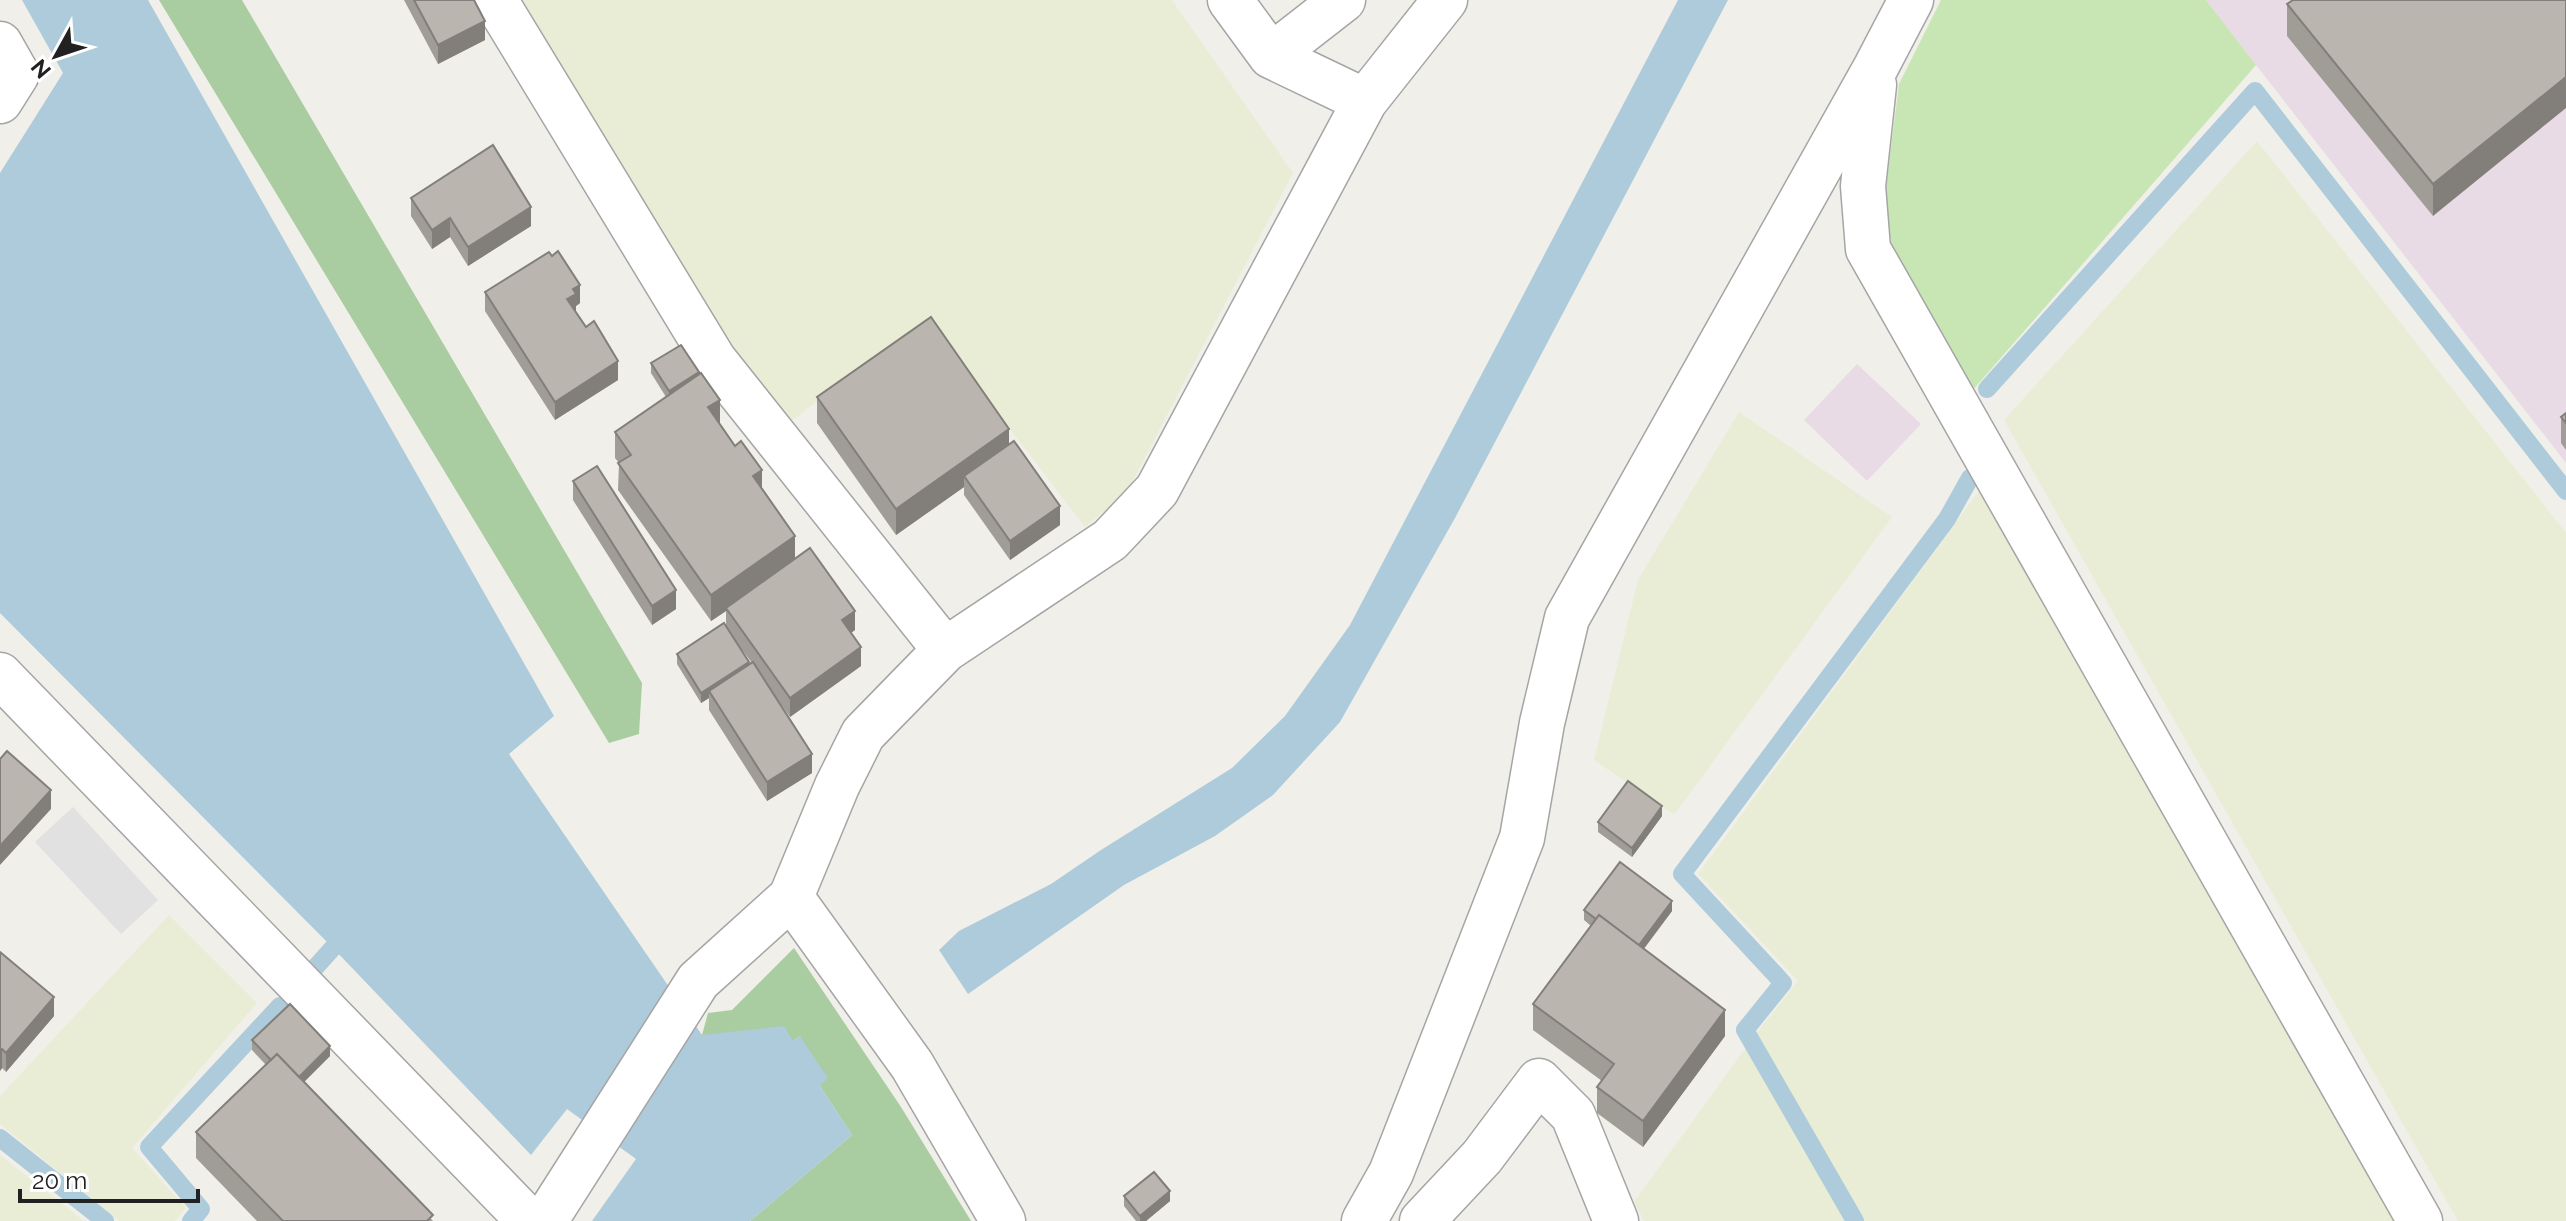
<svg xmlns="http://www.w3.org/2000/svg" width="2566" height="1221" viewBox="0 0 2566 1221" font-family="Raleway,sans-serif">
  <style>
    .industrial { fill: #e9dbe5 }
    .farmland { fill: #e9edd6 }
    .grass { fill: #c7e6b4 }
    .forest { fill: #a9cca1 }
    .parking { fill: #e1e1e1 }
    .water { fill: #adcbda }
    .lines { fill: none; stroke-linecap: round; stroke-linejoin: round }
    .stream { stroke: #adcbda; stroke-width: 18 }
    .minor-casing { stroke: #a5a5a5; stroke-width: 47 }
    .minor { stroke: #fff; stroke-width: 44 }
    .wall { fill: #a09c96; fill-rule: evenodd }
    .shaded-wall { fill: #827f7a }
    .building { fill: #bab5ae; stroke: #827f7a; stroke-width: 2 }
  </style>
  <rect width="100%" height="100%" fill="#f1efe9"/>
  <path class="industrial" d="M2206,0H2566V463L2256,65Z
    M1857,364L1921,424L1867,481L1804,420Z"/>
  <path class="farmland" d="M519,0H1172L1293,173L1127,492L1085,527L927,321L791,421L745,375Z
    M2257,141L2566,533V1221H2458L2004,420Z
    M1739,412L1892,517L1674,815L1594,760L1638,580Z
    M1979,491L2395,1221H1644L1634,1202L1758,1031L1798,981L1698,874Z
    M169,915L257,1003L132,1148L186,1208L175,1221H119L0,1124V1096Z
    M0,1155L84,1221H0Z"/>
  <path class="grass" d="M1941,0H2206L2256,65L1972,391L1893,258L1885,195L1899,84Z"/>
  <path class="forest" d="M159,0H242L642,683L639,734L609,743Z
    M794,948L901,1107L971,1221H750L852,1135L820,1086L800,1036L793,1041L702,1035L708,1013L732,1010Z"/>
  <path class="parking" d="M73,807L158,900L121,934L35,842Z"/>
  <path class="water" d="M22,0H148L554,716L509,754L702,1035L784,1026L793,1041L800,1036L828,1078L820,1086L852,1135L750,1221H592L636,1159L567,1109L531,1155L333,948L0,613V173L63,73Z
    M1678,0H1728L1455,518L1340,722L1273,795L1215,836L1124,885L968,994L939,950L959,931L1051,884L1101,850L1232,768L1285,716L1350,625Z"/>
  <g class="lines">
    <path class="stream" d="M1987,389L2255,91L2566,491
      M313,970L349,930
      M0,1138L105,1221
      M191,1221L201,1209L149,1147L280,1006
      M1855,1221L1745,1030L1783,983L1682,874L1947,519L1970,478"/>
    <g class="minor-casing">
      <path id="minor" d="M495,0L714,360L945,650
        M1230,0L1271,56L1365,101
        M0,44L17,74L0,101
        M1271,56L1343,0
        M1874,85L1863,186L1868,249L2420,1221
        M0,675L529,1221
        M791,897L912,1065L1003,1221
        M545,1221L698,981L791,897L837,786L863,734L945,650L1110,540L1157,490L1365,101L1445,0
        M1364,1221L1391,1173L1522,838L1542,723L1567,618L1876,67L1911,0
        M1422,1221L1482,1157L1539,1081L1573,1115L1616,1221"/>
    </g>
    <use href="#minor" class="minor"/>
  </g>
  <path class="wall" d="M404,0H474L485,40L438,64Z
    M2566,0L2433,216L2287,36V4Z
    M411,198L531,226L468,266L450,237L432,249L411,216Z
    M485,292L580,303L576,306V312L618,380L555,420L485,311Z
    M651,363L699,375L720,424L762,488L795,558L855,630L851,633L861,666L790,717L775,696L812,773L767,801L709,710V698L701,703L677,664V654L726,625V611L711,621L618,490L619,463L615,458V432L666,397L651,373ZM737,643L752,663L749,665Z
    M817,397L1009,444L1060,525L1010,560L964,495V487L896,535L817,423Z
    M2566,413V450L2561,443V417Z
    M573,481L676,609L652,625L573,500Z
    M1662,816L1632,857L1598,832V822Z
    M1584,910L1672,911L1644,949L1725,1036L1643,1147L1597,1113V1087L1602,1081L1533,1030V1004L1591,926L1584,920Z
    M0,952L54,1016L6,1072L2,1068L0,1071Z
    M252,1040L330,1056L304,1082L433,1221H257L196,1158V1132L266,1065L252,1050Z
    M1124,1196L1170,1201L1146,1221H1136L1124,1206Z"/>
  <path class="shaded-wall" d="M485,21V40L438,64V45Z
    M2566,77V108L2433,216V184Z
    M531,207V226L468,266V247Z
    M450,218V237L432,249V230Z
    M580,285V303L576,306V313L567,299L573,289Z
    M618,361V380L555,420V402Z
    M699,372V382L669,401V391Z
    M720,400V426L708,407Z
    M1009,429V455L964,476V487L896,535V509Z
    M762,470V496L753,476Z
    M1060,506V525L1010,560V541Z
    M795,536V562L726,608V611L711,621V595Z
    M676,590V609L652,625V606Z
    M855,611V630L842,639V620Z
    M861,647V666L790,717V698Z
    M749,662V672L709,691V698L701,703V693Z
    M812,754V773L767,801V782Z
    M51,790V809L0,865V846Z
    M1662,806V816L1632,857V848Z
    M1672,901V911L1635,960V950Z
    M54,997V1016L6,1072V1053Z
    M1725,1010V1036L1643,1147V1121Z
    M330,1046V1056L293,1093V1083Z
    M2,1049V1068L0,1071V1052Z
    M1170,1191V1201L1146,1221H1140V1216Z"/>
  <path class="building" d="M414,0H474L485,21L438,45Z
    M2293,0H2566V77L2433,184L2287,4Z
    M493,145L531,207L468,247L450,218L432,230L411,198Z
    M558,251L580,285L573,289L576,294L567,299L586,327L594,321L618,361L555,402L485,292L549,252L552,256Z
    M931,317L1009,429L896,509L817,397Z
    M681,345L699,372L669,391L651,363Z
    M701,373L720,400L708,407L735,446L741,441L762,470L753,476L795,536L711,595L618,463L631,455L615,432Z
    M2566,413V423L2561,417Z
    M1014,441L1060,506L1010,541L964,476Z
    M597,466L676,590L652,606L573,481Z
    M810,548L855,611L842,620L861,647L790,698L726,608Z
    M724,623L749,662L701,693L677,654Z
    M753,662L812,754L767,782L709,691Z
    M7,751L51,790L0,846V759Z
    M1628,781L1662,806L1632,848L1598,822Z
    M1620,862L1672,901L1639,945L1599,915L1596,919L1584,910Z
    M1599,915L1725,1010L1643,1121L1597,1087L1614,1064L1533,1004Z
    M0,952L54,997L6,1053L2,1049L0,1052Z
    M290,1004L330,1046L299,1077L277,1054L271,1060L252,1040Z
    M277,1054L433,1215L427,1221H283L196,1132Z
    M1154,1172L1170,1191L1140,1216L1124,1196Z"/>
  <g transform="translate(56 56) rotate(230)" stroke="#ffffff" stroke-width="6" paint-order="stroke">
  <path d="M0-6L14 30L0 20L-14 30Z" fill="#212121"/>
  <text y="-12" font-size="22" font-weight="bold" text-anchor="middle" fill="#212121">N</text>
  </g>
  <path d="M20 1189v12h178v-12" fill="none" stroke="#212121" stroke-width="4"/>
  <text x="32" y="1189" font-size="24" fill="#212121" stroke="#ffffff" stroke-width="6" paint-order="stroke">20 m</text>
</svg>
